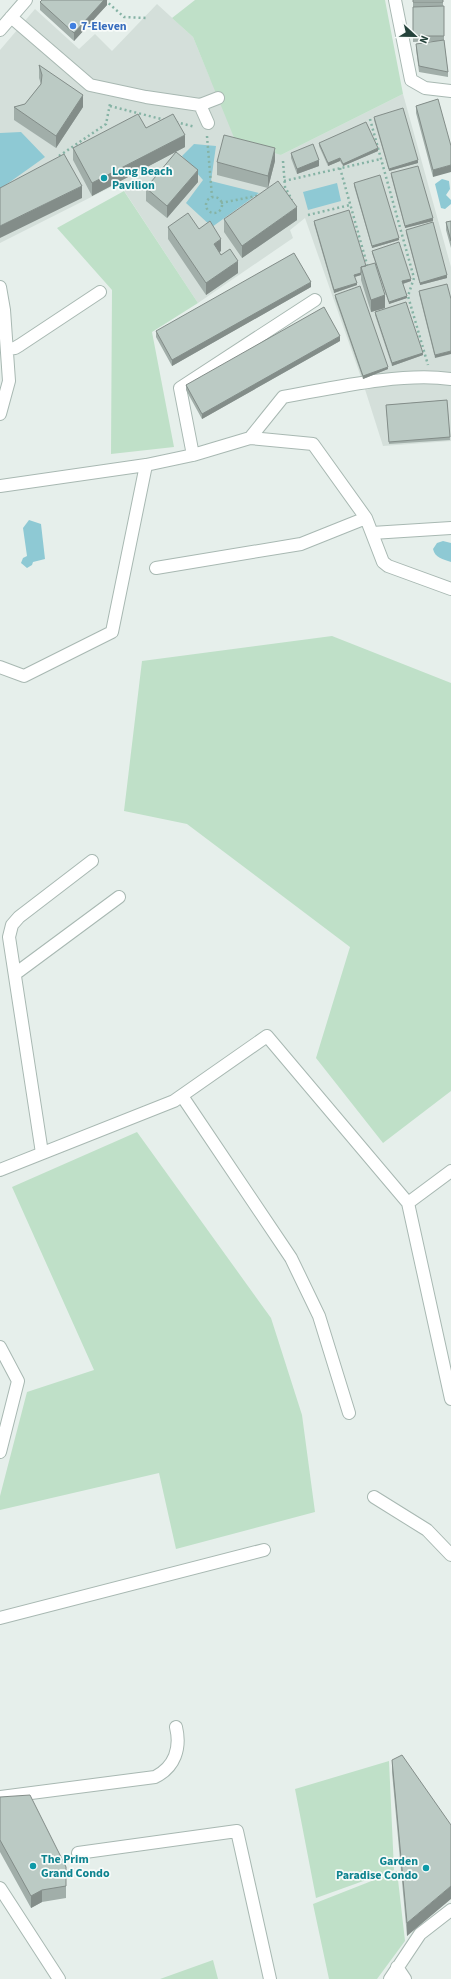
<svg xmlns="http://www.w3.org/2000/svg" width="451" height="1979" viewBox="0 0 451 1979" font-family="'Source Sans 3',sans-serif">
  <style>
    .built { fill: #d4dfda }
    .green { fill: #bfe0c8 }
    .water { fill: #8ec9d4 }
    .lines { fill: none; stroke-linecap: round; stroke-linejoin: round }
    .minor-casing { stroke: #a8b8b2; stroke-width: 14 }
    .path { stroke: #86b3a5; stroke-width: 2.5; stroke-dasharray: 2 3; stroke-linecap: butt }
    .minor { stroke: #fff; stroke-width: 12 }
    .wall { fill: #a1aea9 }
    .shaded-wall { fill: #838d89 }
    .building { fill: #bbcac4; stroke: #838d89 }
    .shop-dot { fill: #3f7fe0; stroke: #f7fbf9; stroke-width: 1.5 }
    .culture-dot { fill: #0f9aa8; stroke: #f7fbf9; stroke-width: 1.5 }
    .labels { text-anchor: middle; stroke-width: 3.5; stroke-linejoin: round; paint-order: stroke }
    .shop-label { font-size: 12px; font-weight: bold; fill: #366cbe; stroke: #f7fbf9; text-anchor: start }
    .culture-label { font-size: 12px; font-weight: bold; fill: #0d838f; stroke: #f7fbf9; text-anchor: start }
  </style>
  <rect width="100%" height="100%" fill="#e6efeb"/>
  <path class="built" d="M157,4L193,37L210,78L281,155L403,94L451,267V441L383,446L363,383L305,218L290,230L293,238L198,303L119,183L0,243V50L35,9L79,49L95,34L112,51Z"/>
  <path class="green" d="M195,0H385L403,94L281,155L235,140L193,37L172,18Z
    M124,191L198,303L152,332L174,447L111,454L112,290L57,228Z
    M332,636L451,683V1091L383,1143L316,1058L350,947L187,824L124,811L142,661Z
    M137,1132L271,1318L302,1415L315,1512L176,1549L159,1473L0,1510V1496L27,1392L94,1370L12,1187Z
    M389,1761L394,1870L316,1898L295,1789Z
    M397,1871L405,1941L377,1979H329L313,1904Z
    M213,1960L218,1979H160Z"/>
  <path class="water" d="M21,132L45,157L0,189V133Z
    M194,144L216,146L211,181L259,193L212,227L186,203L203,180L182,156Z
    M442,179L449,181L450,189L446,195L451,200V204L445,209L441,208L435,184Z
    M337,183L341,201L308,210L303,192Z
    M29,520L41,524L45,559L33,562L32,565L27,568L21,563L23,558L27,556L23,528Z
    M443,541L451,543V562C443,559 435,558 433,549L437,543Z"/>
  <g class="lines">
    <g class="minor-casing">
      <path id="minor" d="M395,0L411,80L425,88L451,91
        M11,17L90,85L146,97L200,105L208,123
        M0,30L26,0
        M200,105L218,98
        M0,287L4,310L9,381L0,414
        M7,349L15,348L20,345L100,292
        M250,438L283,397C333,388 401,372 451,379
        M193,455L180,388L315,300
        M0,486L146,465L193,455L250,438L313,444L366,518L383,562L388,566L451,589
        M372,533L451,528
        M156,568L301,544L366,518
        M0,667L24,676L112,632L146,465
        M15,974L119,897
        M182,1096L291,1258L319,1316L349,1413
        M42,1153L9,937L12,925L19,917L92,861
        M0,1170L174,1101L267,1036L408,1203L451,1171
        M408,1203L451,1399
        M0,1347L18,1381L0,1452
        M374,1497L427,1530L451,1555
        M0,1618L264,1550
        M0,1797L155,1777C175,1767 181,1748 176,1727
        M78,1853L237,1831L270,1979
        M0,1888L59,1979
        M397,1967L405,1979
        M390,1979L420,1934L451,1910"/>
    </g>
    <path class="path" d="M105,0L124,17L147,18
      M110,106L165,120
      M370,119L414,278L408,296L428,365
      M176,122L195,127
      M207,136L212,197
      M59,156L106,124L110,104
      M283,161L285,187L292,200
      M340,168L368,268
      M284,181L381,159
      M206 205a8 8 0 1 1 16 0a8 8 0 1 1-16 0Z
      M221,203L261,195
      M308,215L350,205"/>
    <use href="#minor" class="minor"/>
  </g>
  <path class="wall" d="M107,0V5L74,41L40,10V2Z
    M413,0H443V6H444V40L448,72V77L419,72L416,49V44L435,41L413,42Z
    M39,65L83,107L56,148L14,120V107L25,104L41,84L39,78Z
    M438,99L433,177L416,113V106Z
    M374,117L418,163L389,171L374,120Z
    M146,128L185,147L92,196L73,160V148Z
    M319,143L378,151L343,166L340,161L328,166L319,146Z
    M291,153L319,166L297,174L291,158Z
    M275,161L268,188L217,175V162Z
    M391,173L433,221L405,228L391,176Z
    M198,182L167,218L146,201V188Z
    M354,183L399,240L372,248L354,186Z
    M224,219L297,220L242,258L224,232Z
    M314,221L366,266L385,308L371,312L361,280V275L355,277L357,285L334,293L314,224Z
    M451,221V248L446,230V222Z
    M168,227L199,229L221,251L219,252L221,255L238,273L206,295L168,239Z
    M406,230L447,278L420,285L406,233Z
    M372,251L411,281L403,284L407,298L389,304L372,253Z
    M447,284L435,358L419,294V291Z
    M311,287L172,366L156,337V331Z
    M335,295L388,369L363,379L335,298Z
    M375,312L423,355L392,366L375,315Z
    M340,341L202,419L186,390V385Z
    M447,400L450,440L389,444L386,405Z
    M392,1760L451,1825L407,1936L392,1772Z
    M0,1797L66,1867V1898L42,1902L31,1908L0,1852Z"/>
  <path class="shaded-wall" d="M104,0H107V5L74,41V33Z
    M83,95V107L56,148V136Z
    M185,135V147L92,196V183Z
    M275,148V161L268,188V176Z
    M378,148V151L343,166V164Z
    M340,158V161L328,166V163Z
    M319,160V166L297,174V169Z
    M418,160V163L389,171V169Z
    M451,165V172L433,177V170Z
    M198,170V182L167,218V206Z
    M82,186V198L0,238V226Z
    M297,207V220L242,258V246Z
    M433,218V221L405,228V226Z
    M399,238V240L372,248V246Z
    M221,239V251L214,256V244Z
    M238,261V273L206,295V283Z
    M361,273V275L354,277V275Z
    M447,275V278L420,285V283Z
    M411,279V281L402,284V281Z
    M311,282V287L172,366V360Z
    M357,283V285L334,293V290Z
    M385,295V308L371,312V300Z
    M407,296V298L389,304V302Z
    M340,336V341L202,419V414Z
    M451,351V354L435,358V355Z
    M423,353V355L392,366V363Z
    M388,367V369L363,379V376Z
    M451,1886V1899L407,1936V1923Z
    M42,1890V1902L31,1908V1896Z"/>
  <path class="building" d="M42,0H104L74,33L40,2Z
    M413,0H443V2H413Z
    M444,6V36H413V7Z
    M444,40L448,72L419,66L416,44Z
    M39,65L83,95L56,136L14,107L25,104L41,84L42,75Z
    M438,99L451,146V165L433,170L416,106Z
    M403,108L418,160L389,169L374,117Z
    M138,114L146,128L173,114L185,135L92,183L73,148Z
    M366,122L378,148L343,164L340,158L328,163L319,143Z
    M224,135L275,148L268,176L217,162Z
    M313,144L319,160L297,169L291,153Z
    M176,152L198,170L167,206L146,188Z
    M64,154L82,186L0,226V188Z
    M418,166L433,218L405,226L391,173Z
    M380,175L399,238L372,246L354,183Z
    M278,181L297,207L242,246L224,219Z
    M349,210L366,266L361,267V273L354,275L357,283L334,290L314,221Z
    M188,213L199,229L210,221L221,239L214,244L221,255L230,249L238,261L206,283L168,227Z
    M451,221V241L446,222Z
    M433,222L447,275L420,283L406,230Z
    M399,242L411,279L402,281L407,296L389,302L372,251Z
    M294,253L311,282L172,360L156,331Z
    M375,263L385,295L371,300L361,267Z
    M447,284L451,299V351L435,355L419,291Z
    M360,286L388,367L363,376L335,295Z
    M406,302L423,353L392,363L375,312Z
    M324,307L340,336L202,414L186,385Z
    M447,400L450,437L389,442L386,405Z
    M402,1755L451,1825V1886L407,1923L392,1760Z
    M30,1795L66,1867V1886L42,1890L31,1896L0,1840V1797Z"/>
  <circle class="shop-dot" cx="73" cy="26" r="4"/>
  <g class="culture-dot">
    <circle cx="104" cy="178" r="4"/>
    <circle cx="33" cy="1866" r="4"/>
    <circle cx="426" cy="1868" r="4"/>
  </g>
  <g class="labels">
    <g class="shop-label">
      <text x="81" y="30">7-Eleven</text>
    </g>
    <g class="culture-label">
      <text x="112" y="175">Long Beach<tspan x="112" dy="14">Pavilion</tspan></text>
      <text x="41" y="1863">The Prim<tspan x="41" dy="14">Grand Condo</tspan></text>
      <text x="418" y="1865" text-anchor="end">Garden<tspan x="418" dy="14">Paradise Condo</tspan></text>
    </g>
  </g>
  <g transform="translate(415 36) rotate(112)" stroke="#f7fbf9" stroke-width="3" paint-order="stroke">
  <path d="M0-3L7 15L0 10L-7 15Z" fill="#24423a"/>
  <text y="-6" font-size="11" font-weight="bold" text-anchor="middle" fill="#24423a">N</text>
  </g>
</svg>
